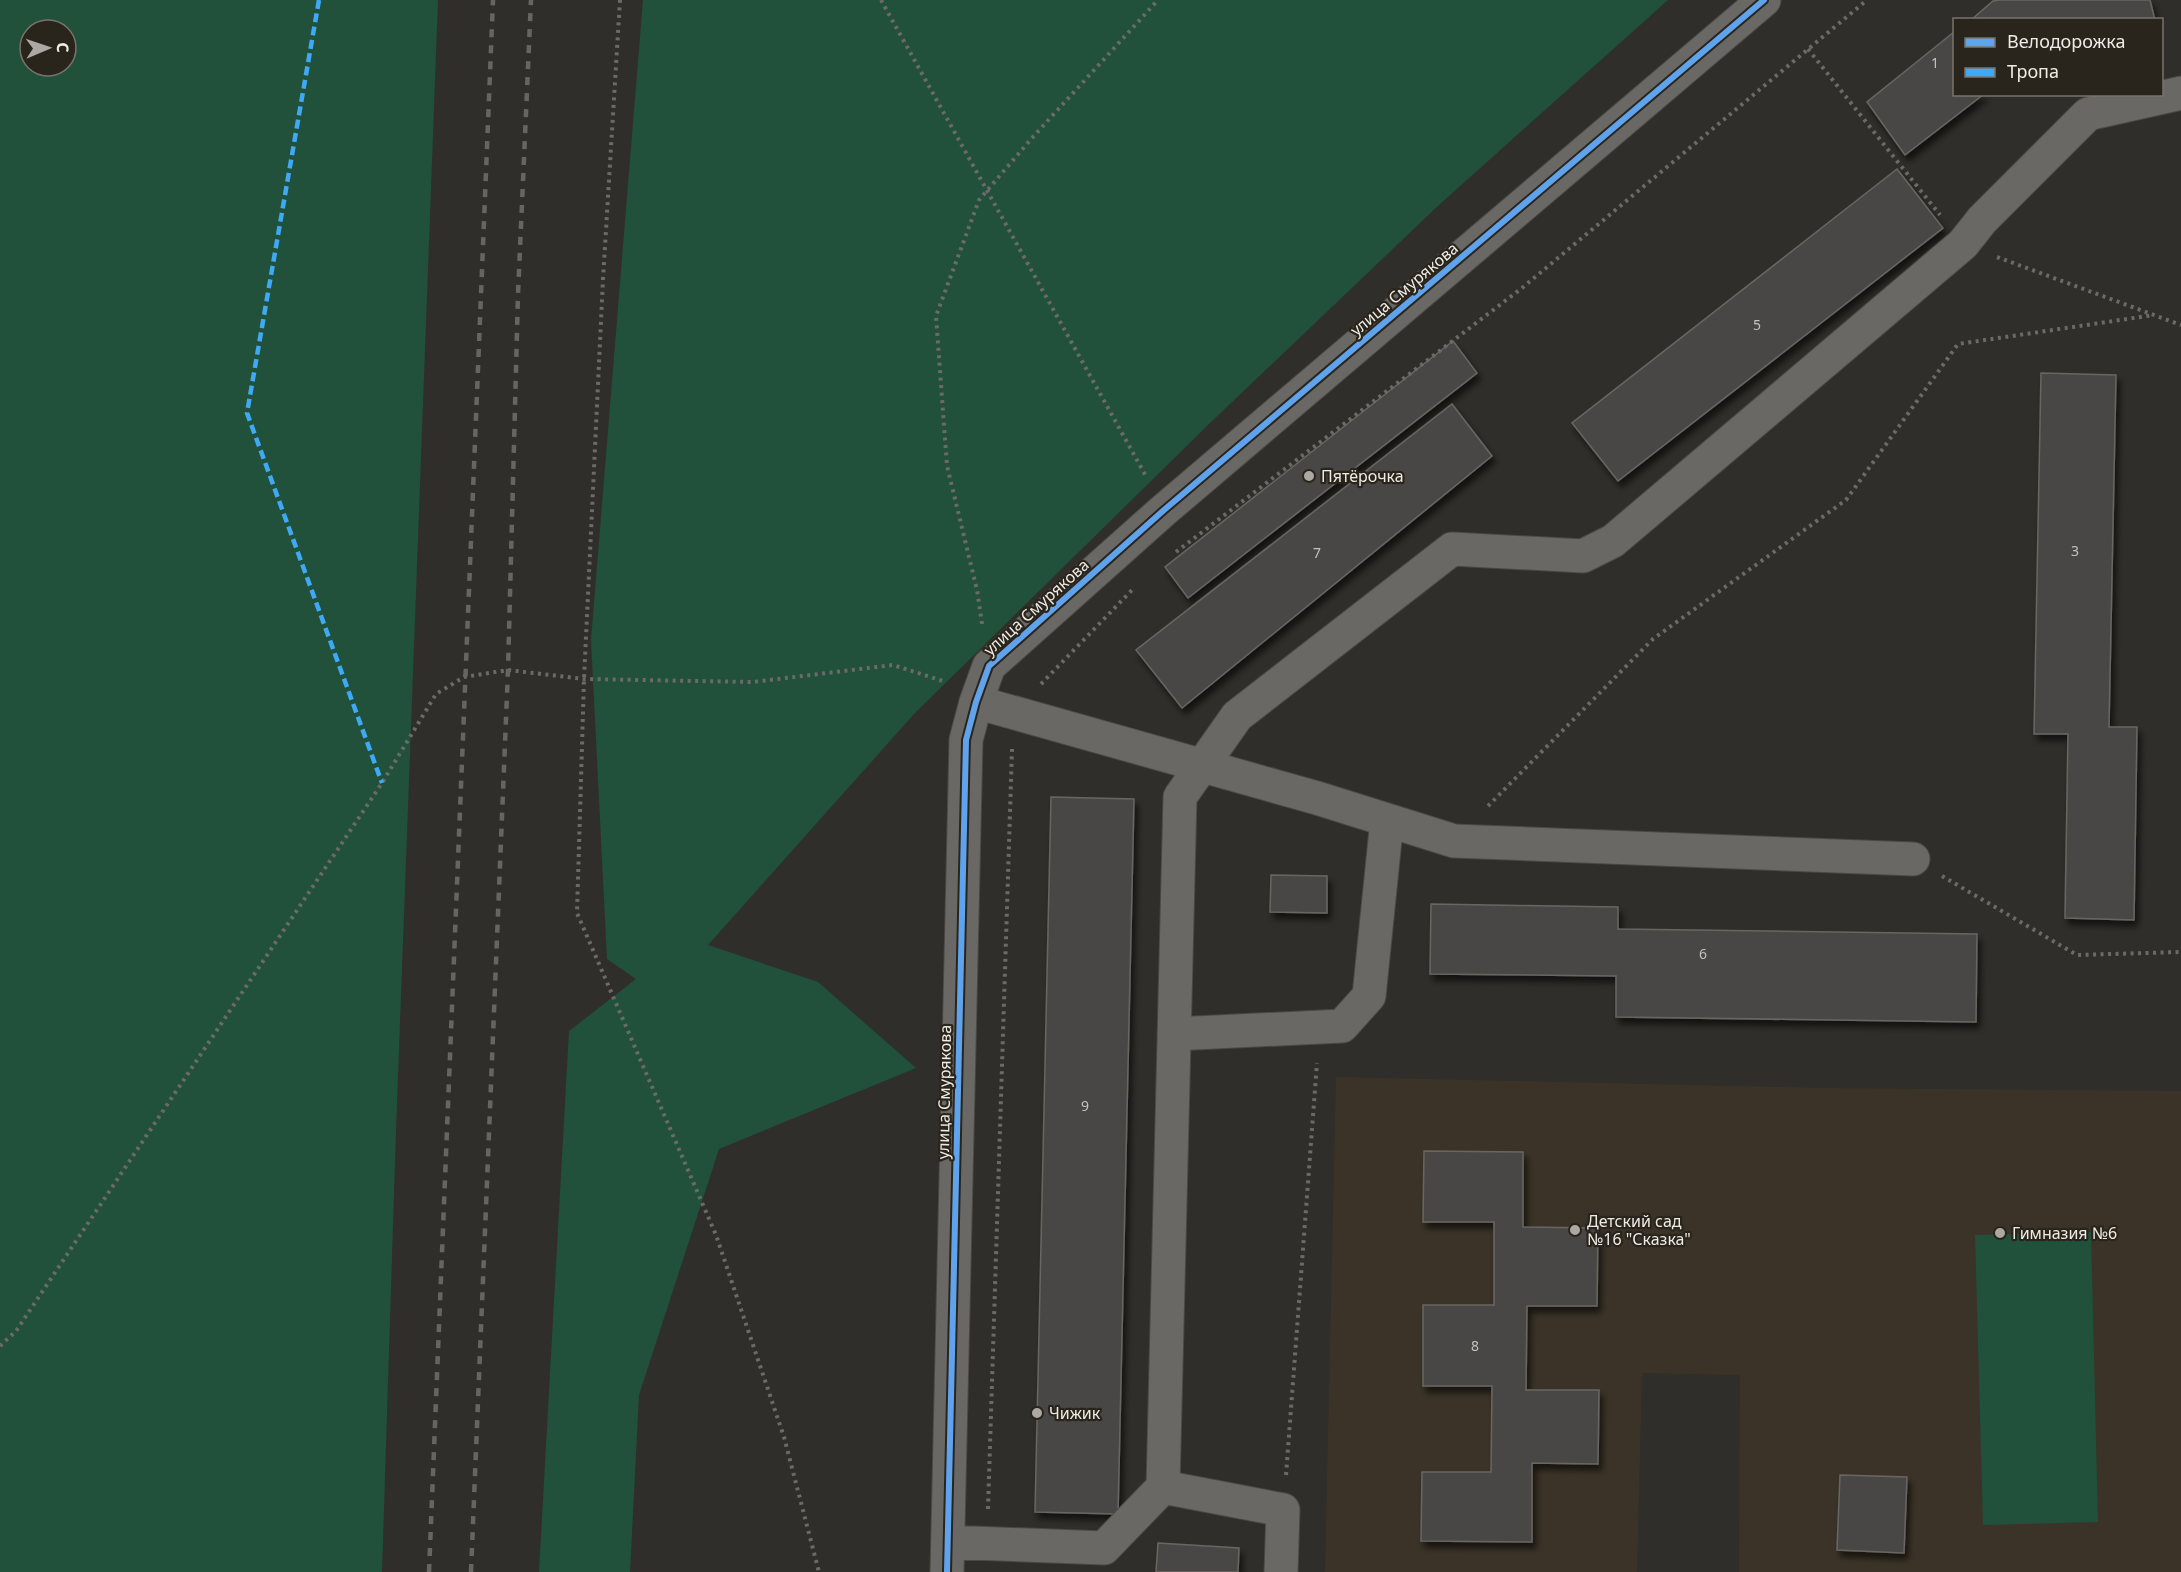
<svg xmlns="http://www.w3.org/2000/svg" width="2181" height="1572" viewBox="0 0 2181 1572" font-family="'Noto Sans',sans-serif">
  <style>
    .built { fill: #3b3327 }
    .green { fill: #21513a; fill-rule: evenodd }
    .building { fill: #4a4744; stroke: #696662; stroke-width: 1.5; filter: url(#shadow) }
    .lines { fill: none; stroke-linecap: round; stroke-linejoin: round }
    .minor-casing { stroke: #4c4945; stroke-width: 35 }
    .path { stroke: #6c6a67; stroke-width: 4; stroke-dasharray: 3 4.5; stroke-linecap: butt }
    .minor { stroke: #6a6865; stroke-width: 33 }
    .rail { stroke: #676562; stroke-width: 4.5; stroke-dasharray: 8 8; stroke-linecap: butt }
    .quiet { stroke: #3fa9f5; stroke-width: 4.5; stroke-dasharray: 9 4.5; stroke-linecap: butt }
    .cycleway-casing { stroke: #2a251c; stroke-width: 10 }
    .cycleway { stroke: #60a3ed; stroke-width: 6 }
    .poi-dot { fill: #aca9a4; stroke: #2a251c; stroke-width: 2 }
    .labels { text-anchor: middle; stroke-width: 4.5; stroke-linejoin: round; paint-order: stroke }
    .number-label { font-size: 14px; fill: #c5c2bd }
    .street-label { font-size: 16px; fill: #eeebe5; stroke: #2a251c }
    .poi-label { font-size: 16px; fill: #eeebe5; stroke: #2a251c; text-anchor: start }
  </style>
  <defs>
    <filter id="shadow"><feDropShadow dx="3.5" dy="6" stdDeviation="3" flood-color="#0009"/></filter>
  </defs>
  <rect width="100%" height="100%" fill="#302e2a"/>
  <path class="built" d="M1336,1077L1821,1088L2181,1091V1572H1739L1740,1375L1642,1373L1637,1572H1325Z"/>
  <path class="green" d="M0,0H438L396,1130L382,1572H0ZM30,30H66V66H30Z
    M643,0H1668L1440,204L1209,424L914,714L708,945L818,982L916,1068L719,1149L639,1395L630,1572H539L569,1031L636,979L607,959L591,640Z
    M2091,1232L2098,1522L1983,1525L1975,1235Z"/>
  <path class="building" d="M2000,0H2150L2155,20H1971L1993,1Z
    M1954,32V94H1984L1905,155L1867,102Z
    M1897,169L1943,228L1618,481L1572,423Z
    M1453,341L1477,373L1188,598L1165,567Z
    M2041,373L2116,375L2109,727H2137L2134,920L2065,918L2068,734H2034Z
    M1452,404L1492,456L1182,708L1136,650Z
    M1051,797L1134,799L1118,1514L1035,1512Z
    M1271,875L1327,876V913L1270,912Z
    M1431,904L1618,907V929L1977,934L1976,1022L1616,1017V976L1430,974Z
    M1424,1151L1523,1152V1227L1598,1228L1597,1306H1527L1526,1390H1599L1598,1464L1532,1463V1542L1421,1541L1422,1472H1491L1492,1386H1423V1305H1494V1222H1423Z
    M1840,1475L1907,1477L1904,1553L1837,1550Z
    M1158,1543L1239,1548L1238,1572H1156Z"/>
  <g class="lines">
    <g class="minor-casing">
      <path id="minor" d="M976,702L1317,798L1454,841L1913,859
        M1174,1034L1342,1026L1369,996L1387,820
        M948,1542L1104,1548L1163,1487
        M947,1572L966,740L976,702L989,666L1164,510L1764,0
        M1281,1572L1283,1510L1163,1487L1180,797L1237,716L1452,549L1583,556L1613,541L1963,244L1982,220L2088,114L2181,93"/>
    </g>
    <path class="path" d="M620,0L603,279L584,679L577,913L716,1235L784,1437L819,1572
      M881,0L1147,478
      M1808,49L1940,215
      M1997,257L2181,325
      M1176,552L1522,288L1867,0
      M982,624L977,590L947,466L936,316L979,200L1032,138L1158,0
      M1041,684L1132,590
      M1488,806L1653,639L1846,500L1958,344L2154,315
      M1942,876L2077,955L2181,952
      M0,1346L16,1331L382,783L436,694L464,677L508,670L584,679L753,682L893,665L946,682
      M1286,1475L1317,1063
      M988,1509L1012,749"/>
    <use href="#minor" class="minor"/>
    <path class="rail" d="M429,1572L493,0
      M471,1572L508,670L518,294L531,0"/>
    <path class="quiet" d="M319,0L247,413L382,783"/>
    <g class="cycleway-casing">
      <path id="cycleway" d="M947,1572L966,740L976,702L989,666L1164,510L1764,0"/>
    </g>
    <use href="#cycleway" class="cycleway"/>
  </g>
  <g class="poi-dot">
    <circle cx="1309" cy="476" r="6"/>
    <circle cx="1575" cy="1230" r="6"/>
    <circle cx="2000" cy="1233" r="6"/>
    <circle cx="1037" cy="1413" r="6"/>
  </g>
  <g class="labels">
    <g class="number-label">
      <text x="1935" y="68">1</text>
      <text x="1757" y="330">5</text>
      <text x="2075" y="556">3</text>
      <text x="1317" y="558">7</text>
      <text x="1703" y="959">6</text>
      <text x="1085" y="1111">9</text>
      <text x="1475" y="1351">8</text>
    </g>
    <g class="street-label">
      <text transform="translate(1404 289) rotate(-40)" y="6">улица Смурякова</text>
      <text transform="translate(1036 607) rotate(-42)" y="6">улица Смурякова</text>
      <text transform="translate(944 1092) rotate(-89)" y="6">улица Смурякова</text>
    </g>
    <g class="poi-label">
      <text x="1321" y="482">Пятёрочка</text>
      <text x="1587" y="1227">Детский сад<tspan x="1587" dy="18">№16 "Сказка"</tspan></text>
      <text x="2012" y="1239">Гимназия №6</text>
      <text x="1049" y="1419">Чижик</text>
    </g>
  </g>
  <rect x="1953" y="18" width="210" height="78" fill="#2a251c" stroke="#78746c" stroke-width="1.5"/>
  <rect x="1965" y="38" width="30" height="9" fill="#60a3ed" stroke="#78746c" stroke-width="1.5"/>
  <text x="2007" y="48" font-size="18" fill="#eeebe5">Велодорожка</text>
  <rect x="1965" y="68" width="30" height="9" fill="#3fa9f5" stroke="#78746c" stroke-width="1.5"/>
  <text x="2007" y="78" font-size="18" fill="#eeebe5">Тропа</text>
  <g transform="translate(48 48) rotate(88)"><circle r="28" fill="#2a251c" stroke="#78746c" stroke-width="1.5"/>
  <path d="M0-4.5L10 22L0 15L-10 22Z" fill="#aca9a4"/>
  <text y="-9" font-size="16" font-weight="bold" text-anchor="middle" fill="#eeebe5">С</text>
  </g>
</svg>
